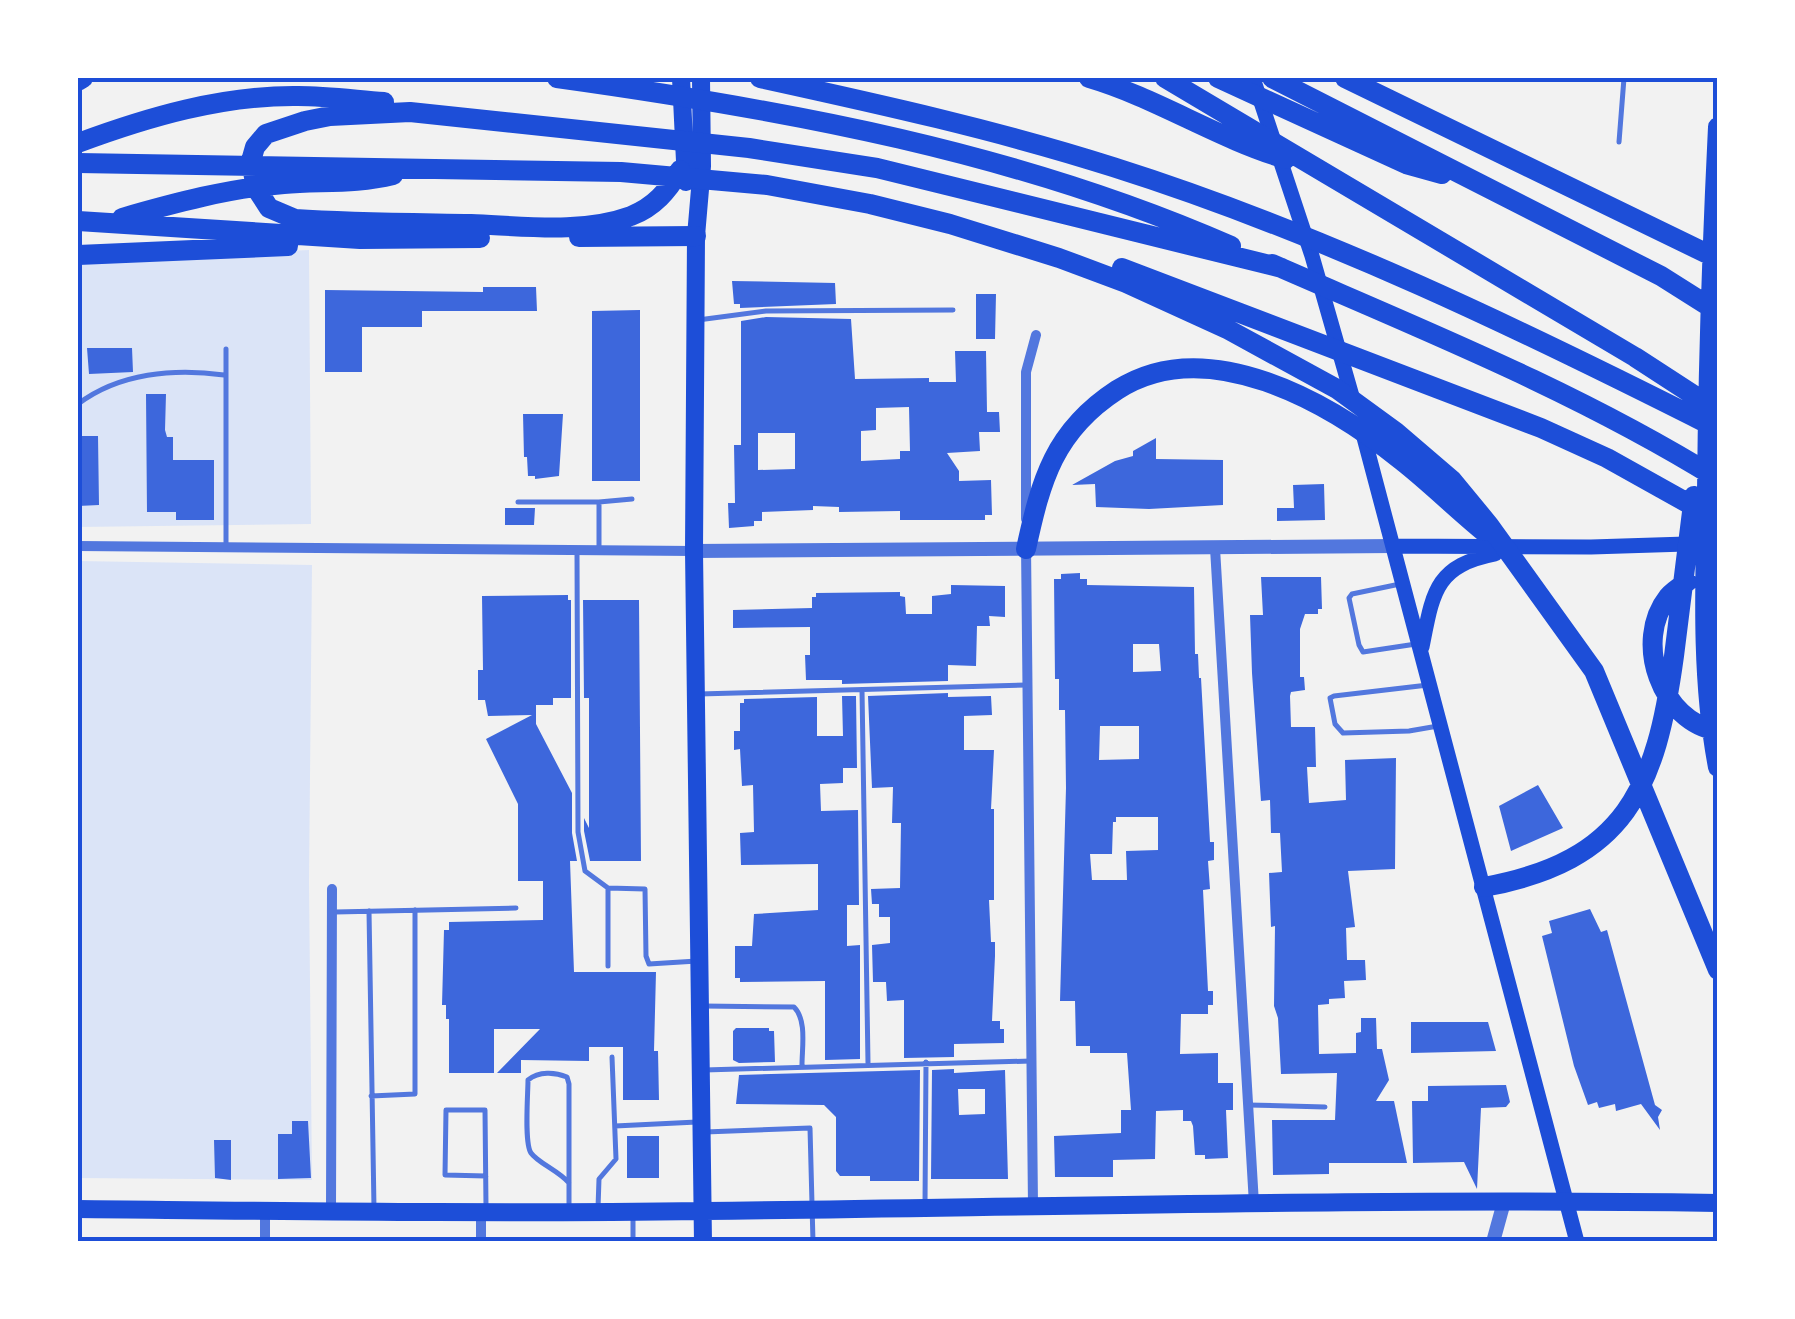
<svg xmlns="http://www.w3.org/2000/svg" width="1795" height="1319" viewBox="0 0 1795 1319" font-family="Signika,sans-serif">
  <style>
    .green { fill: #dbe4f7 }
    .building { fill: #3d67dc; fill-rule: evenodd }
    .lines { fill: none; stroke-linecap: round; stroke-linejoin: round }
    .service { stroke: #5277de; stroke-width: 5 }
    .minor { stroke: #5277de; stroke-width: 10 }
    .tertiary { stroke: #5277de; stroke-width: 14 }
    .secondary { stroke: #1d4ed8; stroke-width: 15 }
    .primary { stroke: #1d4ed8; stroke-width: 18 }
    .motorway { stroke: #1d4ed8; stroke-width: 20 }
    .neatline { fill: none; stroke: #1d4ed8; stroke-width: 4 }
  </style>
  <rect width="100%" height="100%" fill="#f2f2f2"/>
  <path class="green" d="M309,250L311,524L78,527V261Z
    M78,561L312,565L309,882L312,1180L78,1178Z"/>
  <path class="building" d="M732,281L835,283L836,304L740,308V304H734Z
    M483,287H536L537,311H422V327H362V372H325V290L483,292Z
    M976,294H996L995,339H976Z
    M640,310V481H592V311Z
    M766,317L851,319L855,379L929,378V382H956L955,351H986L987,412H999L1000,432H979L980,451L947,453L959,471V481L991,480L992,515H985V520H900V511L839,512V507L813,506V510L762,512V521H754V526L729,528L728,503H735L734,445H741V321ZM909,407L910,451H900V459L861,461V431L876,430V408ZM758,433H795V469L758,470Z
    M87,348H132L133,372L89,374Z
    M146,394H166L165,430L167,437H173V460H214V520H176V512H147Z
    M523,414H563L559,476L535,479V476H528L527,457H524Z
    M78,436H98L99,505L78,506Z
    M1156,438V459L1223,460V505L1149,509L1096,507L1095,484L1072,485L1115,461L1133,456V451Z
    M1324,484L1325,520L1277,521V508H1294L1293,485Z
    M505,508H535L534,525H505Z
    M1080,573V579H1087V585L1194,587L1195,654H1198L1199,678H1201L1210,842H1214V860L1208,861L1210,889L1203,890L1208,991H1213V1005H1208V1014H1181L1180,1054L1218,1053V1083H1233V1110H1226L1228,1158L1205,1159V1155H1195L1193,1126L1191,1121H1183V1110L1156,1111L1155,1159L1113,1160V1177H1055L1054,1136L1121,1133V1110H1131L1127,1053H1090V1046H1076L1075,1001H1060L1066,788L1065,710H1059V679H1055L1054,579H1061V574ZM1133,644H1159L1161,671L1133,672ZM1100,726H1139V759L1099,760ZM1116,817H1158V850L1126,851L1127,880H1092L1090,854H1112L1113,822H1116Z
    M1261,577H1321L1322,609H1318V614H1305L1300,629V677H1304L1305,690L1291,692L1290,696L1291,727H1315L1316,767H1307L1309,803L1346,800L1345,760L1396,758L1395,869L1348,871L1355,927L1346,928L1347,960H1365L1366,980L1344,981L1345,998L1329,999V1004L1318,1005L1319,1054L1356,1053V1033L1361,1032V1018H1376L1377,1049H1382L1389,1080L1376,1101H1394L1407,1163H1329V1174L1273,1175L1272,1120H1335L1337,1073L1281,1074L1278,1018L1274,1006L1275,926L1271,927L1269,873L1282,872L1280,833H1271L1270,800L1261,801L1252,673L1250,615H1263Z
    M951,585L1005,586V617L989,616L990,626H977L976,666L948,665V681L842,684V680H806L805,655H810V627L733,628V610L812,608V597H816V593L900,592V596L905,597L906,614H932V596L951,594Z
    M568,595V600H571V698H553V705H536V724L572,793V833L577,861H570L574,972H656L654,1051H658L659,1100H623V1047H589V1061L521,1060V1073H497L540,1029H494V1073H449V1019H446V1005H442L444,930H449V922L543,920V881H518V804L486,739L532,715L488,716L485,700H478V670H483L482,596Z
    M583,600H639L641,861H590L584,831V818L589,828V698H584Z
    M948,693V697L991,696L992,715L964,716V750H994L991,809H994V900H989L991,942H995V956L992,1021H1000V1029H1004V1043L954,1044V1057L904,1058V1000L887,1001L886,982H873L872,945L890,943V917H879V904H872L871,889L900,888L901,823H892L893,787L872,788L868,696Z
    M842,696H856L857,768H843V783L820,784L821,811L858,810L859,905H847V946L860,945V1059L825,1060V981L740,982V978H735V946H752L754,914L818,910V864L741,865L740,833L754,832L753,785L742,786L740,749L734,750V731H740V703H744V699L817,697V736H843Z
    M1538,785L1563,828L1511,851L1499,806Z
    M1590,909L1601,932L1607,930L1655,1105L1662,1110L1658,1117L1660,1130L1641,1104L1616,1111L1615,1104L1599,1108L1597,1102L1588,1105L1574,1066L1542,936L1552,933L1549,921Z
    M1411,1022H1488L1496,1051L1411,1053Z
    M736,1028H769V1031H774L775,1062L739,1063L733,1060V1031Z
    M954,1069V1073L1005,1070L1008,1179H931L932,1070ZM958,1089H985V1114L959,1115Z
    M920,1070L919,1181H870V1176H840L836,1171V1117L824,1105L736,1104L739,1075Z
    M1506,1085L1510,1102L1506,1107L1481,1108L1477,1189L1464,1162L1413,1163L1412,1101H1428V1086Z
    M292,1121H308L311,1178L278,1179V1134H292Z
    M627,1136H659V1178H627Z
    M214,1140H231V1180L215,1178Z"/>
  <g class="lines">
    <path class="service" d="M1619,142L1624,78
      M698,320L766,311L953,310
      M78,404C119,373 174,368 224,375
      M518,502H599V548
      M599,502L632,499
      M226,545V349
      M577,552L578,832L585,871L608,888L645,889L646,956L649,964L697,961
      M1400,584L1352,594L1349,598L1359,645L1363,652L1416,644
      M1428,685L1334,696L1330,698L1335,724L1343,733L1409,731L1438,726
      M862,690L868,1063
      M699,694L1027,685
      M608,888V966
      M369,911L374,1208
      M335,912L516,908
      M703,1006L794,1007C807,1020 802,1047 802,1065
      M704,1070L1031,1061
      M371,1096L415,1094V910
      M1248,1105L1325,1107
      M615,1126L697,1122
      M705,1132L810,1128L813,1242
      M486,1176L445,1175L446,1110H485L486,1207
      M569,1183C559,1171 538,1163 531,1153C524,1143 528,1094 528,1080C539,1071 555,1072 567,1077L569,1084V1208
      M925,1204L926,1062
      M598,1208L599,1179L616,1159L612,1057
      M633,1215V1242"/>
    <path class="minor" d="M1026,519V372L1036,335
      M78,546L694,551
      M1026,546L1033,1205
      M1215,548L1254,1204
      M331,1210L332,889
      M481,1210V1242
      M265,1211V1242"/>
    <path class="tertiary" d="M694,551L1394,546
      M1493,1242L1504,1202"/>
    <path class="secondary" d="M1253,78L1312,256L1354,403
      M1362,430L1577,1242
      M1394,546L1591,547L1718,543
      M1422,647C1433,592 1435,566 1495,554"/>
    <path class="primary" d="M681,78L686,182
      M701,78L702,166L696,236L694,551L703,1242
      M78,1209C286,1211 495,1214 704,1211C1042,1207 1380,1198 1718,1203"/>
    <path class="motorway" d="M557,78C787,110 1017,152 1231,246
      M760,78C879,104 997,130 1113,167C1322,233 1522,330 1718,429
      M1089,78C1157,98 1218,139 1286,159
      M1165,78L1635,357L1695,396L1718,417
      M1218,78L1406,164L1442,174
      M1272,78L1661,276L1718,312
      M1345,78L1718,259
      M78,81L83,78
      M1718,127C1712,249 1708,371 1707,493C1705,584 1701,678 1718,767
      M78,143C148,117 223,95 298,96C327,96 356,100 384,102
      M78,163L621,172L767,185L870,204L950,224L1059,258L1126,283L1229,330L1337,389L1396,432L1452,480L1489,525L1594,671L1718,970
      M680,170C668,191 654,207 631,216C582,234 523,226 471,224C413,223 354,223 295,219L269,208L256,188L251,161L255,147L266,134L305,121L330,116L410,112L749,148L877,168L1282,268
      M122,218C174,203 230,188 284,184C321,181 357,184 393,175
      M78,221L360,239L480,238
      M579,237L696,236
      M78,255L288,246
      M1272,264C1423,330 1576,391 1718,479
      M1122,268L1541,428L1607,458L1718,520
      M1026,549C1041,480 1054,431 1117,390C1207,332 1329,402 1402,461C1430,483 1455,508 1483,531
      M1687,582C1681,586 1673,591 1668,597C1633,641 1661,722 1718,731
      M1484,887C1626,861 1656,788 1674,656C1681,603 1687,549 1694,496"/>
  </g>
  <rect width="1795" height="1319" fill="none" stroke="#ffffff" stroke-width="160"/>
  <rect x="80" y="80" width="1635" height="1159" class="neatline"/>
</svg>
